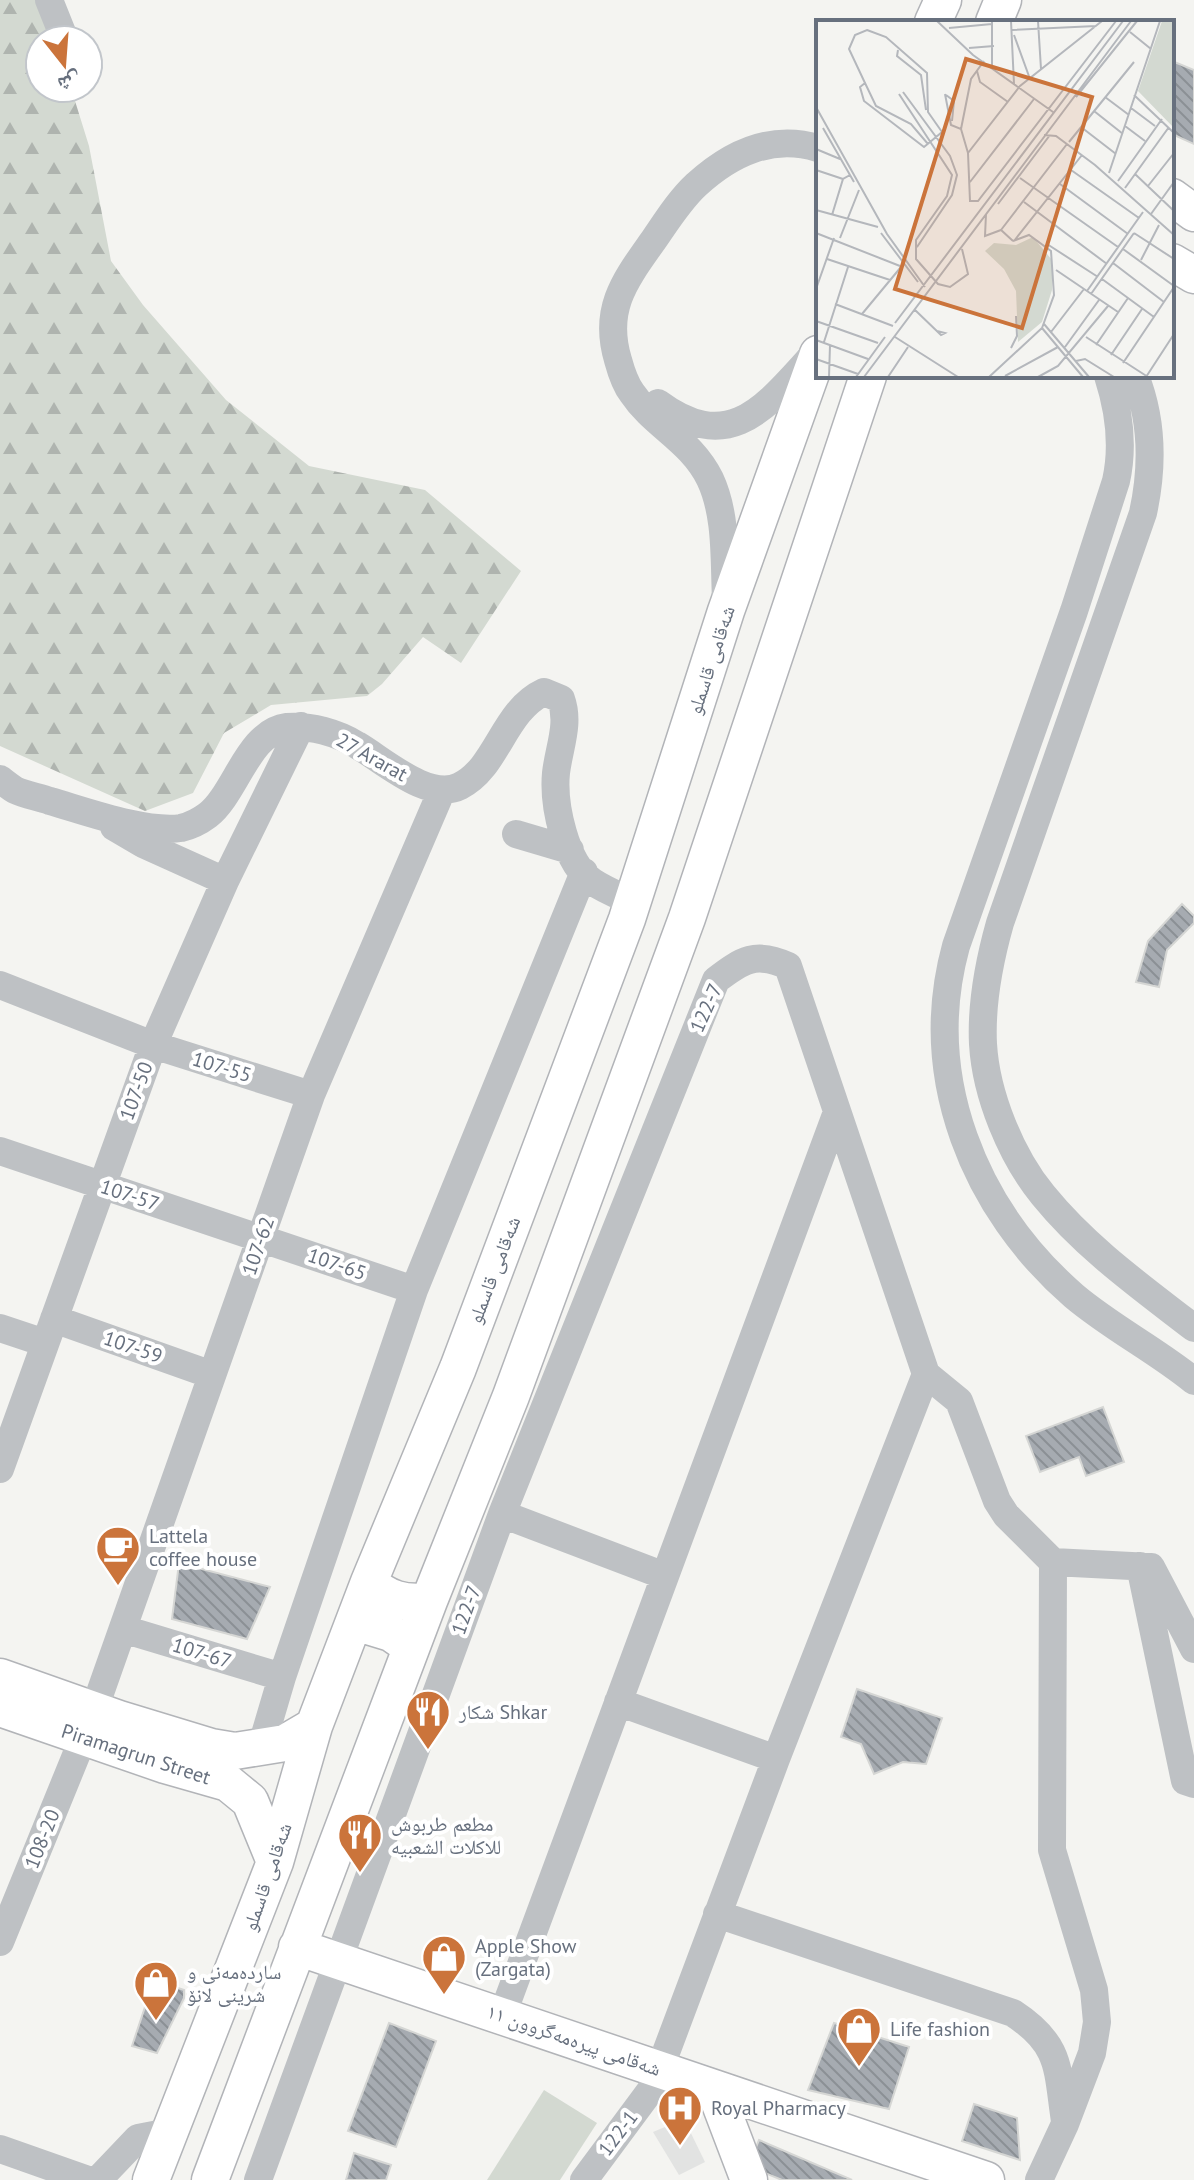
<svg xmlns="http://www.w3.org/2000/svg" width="1194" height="2180" viewBox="0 0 1194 2180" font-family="'PT Sans','Noto Naskh Arabic',sans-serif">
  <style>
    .built { fill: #e2e3e2 }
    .forest { fill: url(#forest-firs) }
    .garden { fill: #d3d9d1 }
    .building { fill: url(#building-back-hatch); stroke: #d5d6d4; stroke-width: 2 }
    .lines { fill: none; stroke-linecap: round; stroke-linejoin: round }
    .major-casing { stroke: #b2b4b8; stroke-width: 39 }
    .minor { stroke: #bec1c4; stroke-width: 28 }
    .major { stroke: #fff; stroke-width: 36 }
    .labels { text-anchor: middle; stroke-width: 8; stroke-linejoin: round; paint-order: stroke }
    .street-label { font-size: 20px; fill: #67707e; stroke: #fff }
    .poi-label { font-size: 20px; fill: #67707e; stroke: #fff; text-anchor: start }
    .inset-road { fill: none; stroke: #b4b7bc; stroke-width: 2 }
    .view { fill: #cb743b; fill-opacity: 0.15; stroke: #cb743b; stroke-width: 4 }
    .inset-edge { fill: none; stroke: #67707e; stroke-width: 4 }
  </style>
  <defs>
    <pattern id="forest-firs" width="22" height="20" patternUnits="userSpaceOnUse" patternTransform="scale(2)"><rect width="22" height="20" fill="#d3d9d1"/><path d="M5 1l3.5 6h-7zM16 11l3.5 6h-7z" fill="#afb4af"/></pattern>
    <pattern id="building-back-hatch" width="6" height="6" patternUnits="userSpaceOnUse" patternTransform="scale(2)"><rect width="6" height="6" fill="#a6abb1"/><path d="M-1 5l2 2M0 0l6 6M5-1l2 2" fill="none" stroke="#8b9095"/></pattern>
  </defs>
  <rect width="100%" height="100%" fill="#f4f4f1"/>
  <path class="built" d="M684,2119L705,2162L679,2175L653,2132Z"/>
  <path class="forest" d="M0,0H41L55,40H40V88H71L89,146L111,261L143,305L226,400L309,466L425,490L521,571L461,663L423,637L382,684L367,696L271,705L224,733L193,793L145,811L0,746Z"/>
  <path class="garden" d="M544,2090L597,2123L560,2180H487Z"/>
  <path class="building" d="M1172,61L1194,70V144L1172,134Z
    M1182,904L1194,916V923L1167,950L1159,987L1136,982L1148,941Z
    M1103,1407L1124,1462L1086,1476L1079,1457L1040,1472L1026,1436Z
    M179,1563L270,1587L247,1639L172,1619Z
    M857,1689L942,1718L926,1764L903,1762L874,1774L861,1744L841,1737Z
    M154,1980L184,1990V1998L157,2053L132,2046Z
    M389,2023L436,2041L396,2147L348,2131Z
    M834,2023L909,2047L889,2109L808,2090Z
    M974,2104L1017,2118L1020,2160L962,2141Z
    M759,2140L852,2180H782L748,2166Z
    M354,2153L391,2165L386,2180H346Z"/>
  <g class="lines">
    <g class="major-casing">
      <path id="major" d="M933,22L943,0
        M994,22L1003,0
        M1172,197L1194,213
        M1172,262L1194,275
        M369,1582C387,1599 404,1604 429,1601
        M355,1622L391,1633L411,1647
        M0,1677L119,1719L211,1747L235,1751L285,1743L314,1726
        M0,1708L165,1765L228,1783L250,1801L275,1862
        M297,1947L986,2180
        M714,2088L749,2180
        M151,2180L275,1862L314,1726L369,1582L458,1368L627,919L726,611L818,354
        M210,2180L429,1601L511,1396L687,918L868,376"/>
    </g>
    <path class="minor" d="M49,0L65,40
      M1108,376C1119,410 1124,445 1116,481L1074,611L956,946C920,1077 974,1209 1074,1296C1112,1328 1156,1350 1194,1381
      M1135,376C1153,421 1153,467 1143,513L1000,923C989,962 981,1003 983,1044C986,1095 1011,1156 1043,1195C1086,1248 1141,1287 1194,1328
      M658,403C731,457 767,405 815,353
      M726,599C724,560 727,515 710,479C691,440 654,426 632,393C625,384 621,371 618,360C602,307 627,278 655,238C668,219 680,200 696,185C731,153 771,134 818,148
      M0,779C5,783 10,787 15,790C25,795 39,797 50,801C85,811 145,833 181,828C190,826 200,821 208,815C236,793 248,732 287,727C310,725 338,733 357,745C383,760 429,802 460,786C498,767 503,711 544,692L561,699C570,724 559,747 556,773C553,804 565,864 593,882C605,890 620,896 633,902
      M114,827L143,844L225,881
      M516,834L570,850
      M0,985L153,1045L311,1095
      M0,1151L414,1290
      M54,1319L212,1375
      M0,1328L45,1343
      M926,1374L959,1401L997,1501L1006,1515L1053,1562L1151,1567L1194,1649
      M0,1469L153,1045L225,881L301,726
      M502,1514L665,1576
      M1140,1566L1185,1781L1194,1784
      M123,1629L282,1677
      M618,1702L776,1759
      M94,1710L311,1095L442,790
      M261,1748L282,1677L414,1290L584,872
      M717,1914L1013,2013C1062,2045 1057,2069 1065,2121
      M0,1942L84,1736
      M502,2016L837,1112
      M0,2149L88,2180
      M98,2180L138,2138L169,2132
      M258,2180L502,1514L716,980C742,960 756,951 788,966L926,1374L776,1759L653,2087L584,2180
      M1039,2180L1065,2124L1092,2053L1097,2022L1094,1990L1052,1850L1053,1562"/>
    <use href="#major" class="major"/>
  </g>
  <defs>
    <g id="cafe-pin" transform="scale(2.3)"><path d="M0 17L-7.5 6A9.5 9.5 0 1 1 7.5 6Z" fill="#cb743b" stroke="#fff"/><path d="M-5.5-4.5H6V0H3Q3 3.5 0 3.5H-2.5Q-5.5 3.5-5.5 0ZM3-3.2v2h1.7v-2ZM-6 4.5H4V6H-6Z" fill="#fff"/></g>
    <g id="restaurant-pin" transform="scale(2.3)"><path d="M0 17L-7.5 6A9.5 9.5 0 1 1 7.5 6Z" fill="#cb743b" stroke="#fff"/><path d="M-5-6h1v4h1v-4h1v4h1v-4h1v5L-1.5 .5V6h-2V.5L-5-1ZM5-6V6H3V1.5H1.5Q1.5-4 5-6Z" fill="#fff"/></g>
    <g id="shop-pin" transform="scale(2.3)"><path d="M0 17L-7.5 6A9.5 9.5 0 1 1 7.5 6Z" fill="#cb743b" stroke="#fff"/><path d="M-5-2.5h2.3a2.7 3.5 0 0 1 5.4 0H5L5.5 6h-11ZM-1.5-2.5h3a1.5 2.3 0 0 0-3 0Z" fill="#fff"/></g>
    <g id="hospital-pin" transform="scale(2.3)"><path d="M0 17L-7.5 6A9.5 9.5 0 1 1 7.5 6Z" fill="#cb743b" stroke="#fff"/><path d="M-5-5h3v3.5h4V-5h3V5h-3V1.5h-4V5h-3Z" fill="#fff"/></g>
  </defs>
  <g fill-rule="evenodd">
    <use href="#cafe-pin" x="118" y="1548"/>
    <use href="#restaurant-pin" x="428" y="1712"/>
    <use href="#restaurant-pin" x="360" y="1835"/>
    <use href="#shop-pin" x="444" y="1957"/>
    <use href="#shop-pin" x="156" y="1983"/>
    <use href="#shop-pin" x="859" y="2029"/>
    <use href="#hospital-pin" x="680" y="2108"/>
  </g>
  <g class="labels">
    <g class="street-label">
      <text transform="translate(711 660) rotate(-72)" y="7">شەقامی قاسملو</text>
      <text transform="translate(372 757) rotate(29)" y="7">27 Ararat</text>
      <text transform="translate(706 1008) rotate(-66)" y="7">122-7</text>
      <text transform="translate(222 1067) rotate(17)" y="7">107-55</text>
      <text transform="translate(136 1091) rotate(-70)" y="7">107-50</text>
      <text transform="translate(130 1195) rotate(18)" y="7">107-57</text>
      <text transform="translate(258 1246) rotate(-71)" y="7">107-62</text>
      <text transform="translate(337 1264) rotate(19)" y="7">107-65</text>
      <text transform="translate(494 1270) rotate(-69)" y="7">شەقامی قاسملو</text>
      <text transform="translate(133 1347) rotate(19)" y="7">107-59</text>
      <text transform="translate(466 1610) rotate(-70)" y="7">122-7</text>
      <text transform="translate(202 1653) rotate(17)" y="7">107-67</text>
      <text transform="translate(136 1754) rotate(18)" y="7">Piramagrun Street</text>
      <text transform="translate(42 1839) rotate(-68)" y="7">108-20</text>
      <text transform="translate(267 1877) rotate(-71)" y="7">شەقامی قاسملو</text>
      <text transform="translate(574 2040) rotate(19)" y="7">شەقامی پیرەمەگروون ١١</text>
      <text transform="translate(618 2133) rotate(-53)" y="7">122-1</text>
    </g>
    <g class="poi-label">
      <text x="149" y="1543">Lattela<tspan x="149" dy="23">coffee house</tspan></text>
      <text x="459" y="1719">شکار Shkar</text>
      <text x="391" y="1831">مطعم طربوش<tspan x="391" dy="23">للاكلات الشعبيه</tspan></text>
      <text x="475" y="1953">Apple Show<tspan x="475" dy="23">(Zargata)</tspan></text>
      <text x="187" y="1979">ساردەمەنی و<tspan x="187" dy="23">شرینی لانۆ</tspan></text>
      <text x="890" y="2036">Life fashion</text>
      <text x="711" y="2115">Royal Pharmacy</text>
    </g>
  </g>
  <g transform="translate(816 20)">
    <rect width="358" height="358" fill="#f4f4f1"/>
    <path d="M346,1H358V108L322,71ZM217,217L236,240V270L226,302L202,322L200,271L188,249L169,231L178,223L200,225Z" fill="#d3d9d1"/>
    <path class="inset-road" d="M121,1L157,35L237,92M176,1V46M195,1L198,64M222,1L225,49M286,1L204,66L152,133L154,181H162L300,1M133,8L176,4M51,10L70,17L111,53L112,92L126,112L108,127L48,81L44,67L49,63L33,29L39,15ZM196,10L280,6M314,12L335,29M198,15L214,59M153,28L178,26M82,30L81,36L105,55L110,90M161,51L164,62L192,82M49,63L60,86L95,104L112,124M87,72L134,136L141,155L136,175L101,227M83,74L136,155L131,176L100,220V239L122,264L134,267L152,254L146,229M129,74L135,105L145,109L152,133M130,75L138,81L136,101M318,75L358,113M260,77L321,1M289,77L313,95M0,87L71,214L109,267M315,88L339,106M278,91L307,114M309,106L329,121M265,107L300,134M7,108L38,162M145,109L155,59L168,41M228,115L240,116L279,145L358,215M253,122L318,42M0,129L24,139M0,150L27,159M255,150L323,198M293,153L344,1M319,154L358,191M204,158L302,227M302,161L346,99M154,162L218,79M244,164L312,214M332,166L358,133M309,168L353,107M208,182L291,244M182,184L234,115M0,190L62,207M170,194L169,216L185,210L197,221M335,194L358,162M16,195L27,159L34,155M185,210L251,124M0,213L84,246M65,213L102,262M318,213L358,239M24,218L43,170M198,221L266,135M231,224L282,257M307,229L358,266M11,239L74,260M325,240L343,205M297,243L348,282M240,250L302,292M286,259L338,297M0,269L18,218M271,271L327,192M275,274L318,213M19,284L77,306M98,289L125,315L129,313L121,311M46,294L85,247M0,301L62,323M79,303L307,1M228,304L273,357M226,308L267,357M235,312L268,269M79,317L142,357M270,317L332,357M0,320L52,339M8,322L32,247M280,325L312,278M249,327L283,280M195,328L201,316L200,296M295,335L326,289M0,339L42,354M260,341L269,339L298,357M307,343L358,267M189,356L242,327M13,357L14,325M40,357L69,317M48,357L315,1M72,357L92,327M173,357L226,308L238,275L235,231L213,215L197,221M222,357L242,346L292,286M330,357L358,314"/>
    <path class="view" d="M150,39L276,77L206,308L79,269Z"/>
    <rect width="358" height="358" class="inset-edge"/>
  </g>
  <g transform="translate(64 64) rotate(163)"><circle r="38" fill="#ffffff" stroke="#c2c6cb" stroke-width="2"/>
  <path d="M0-6L14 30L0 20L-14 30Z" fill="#cb743b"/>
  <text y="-12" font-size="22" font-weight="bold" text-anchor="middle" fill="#67707e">ش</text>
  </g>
</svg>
